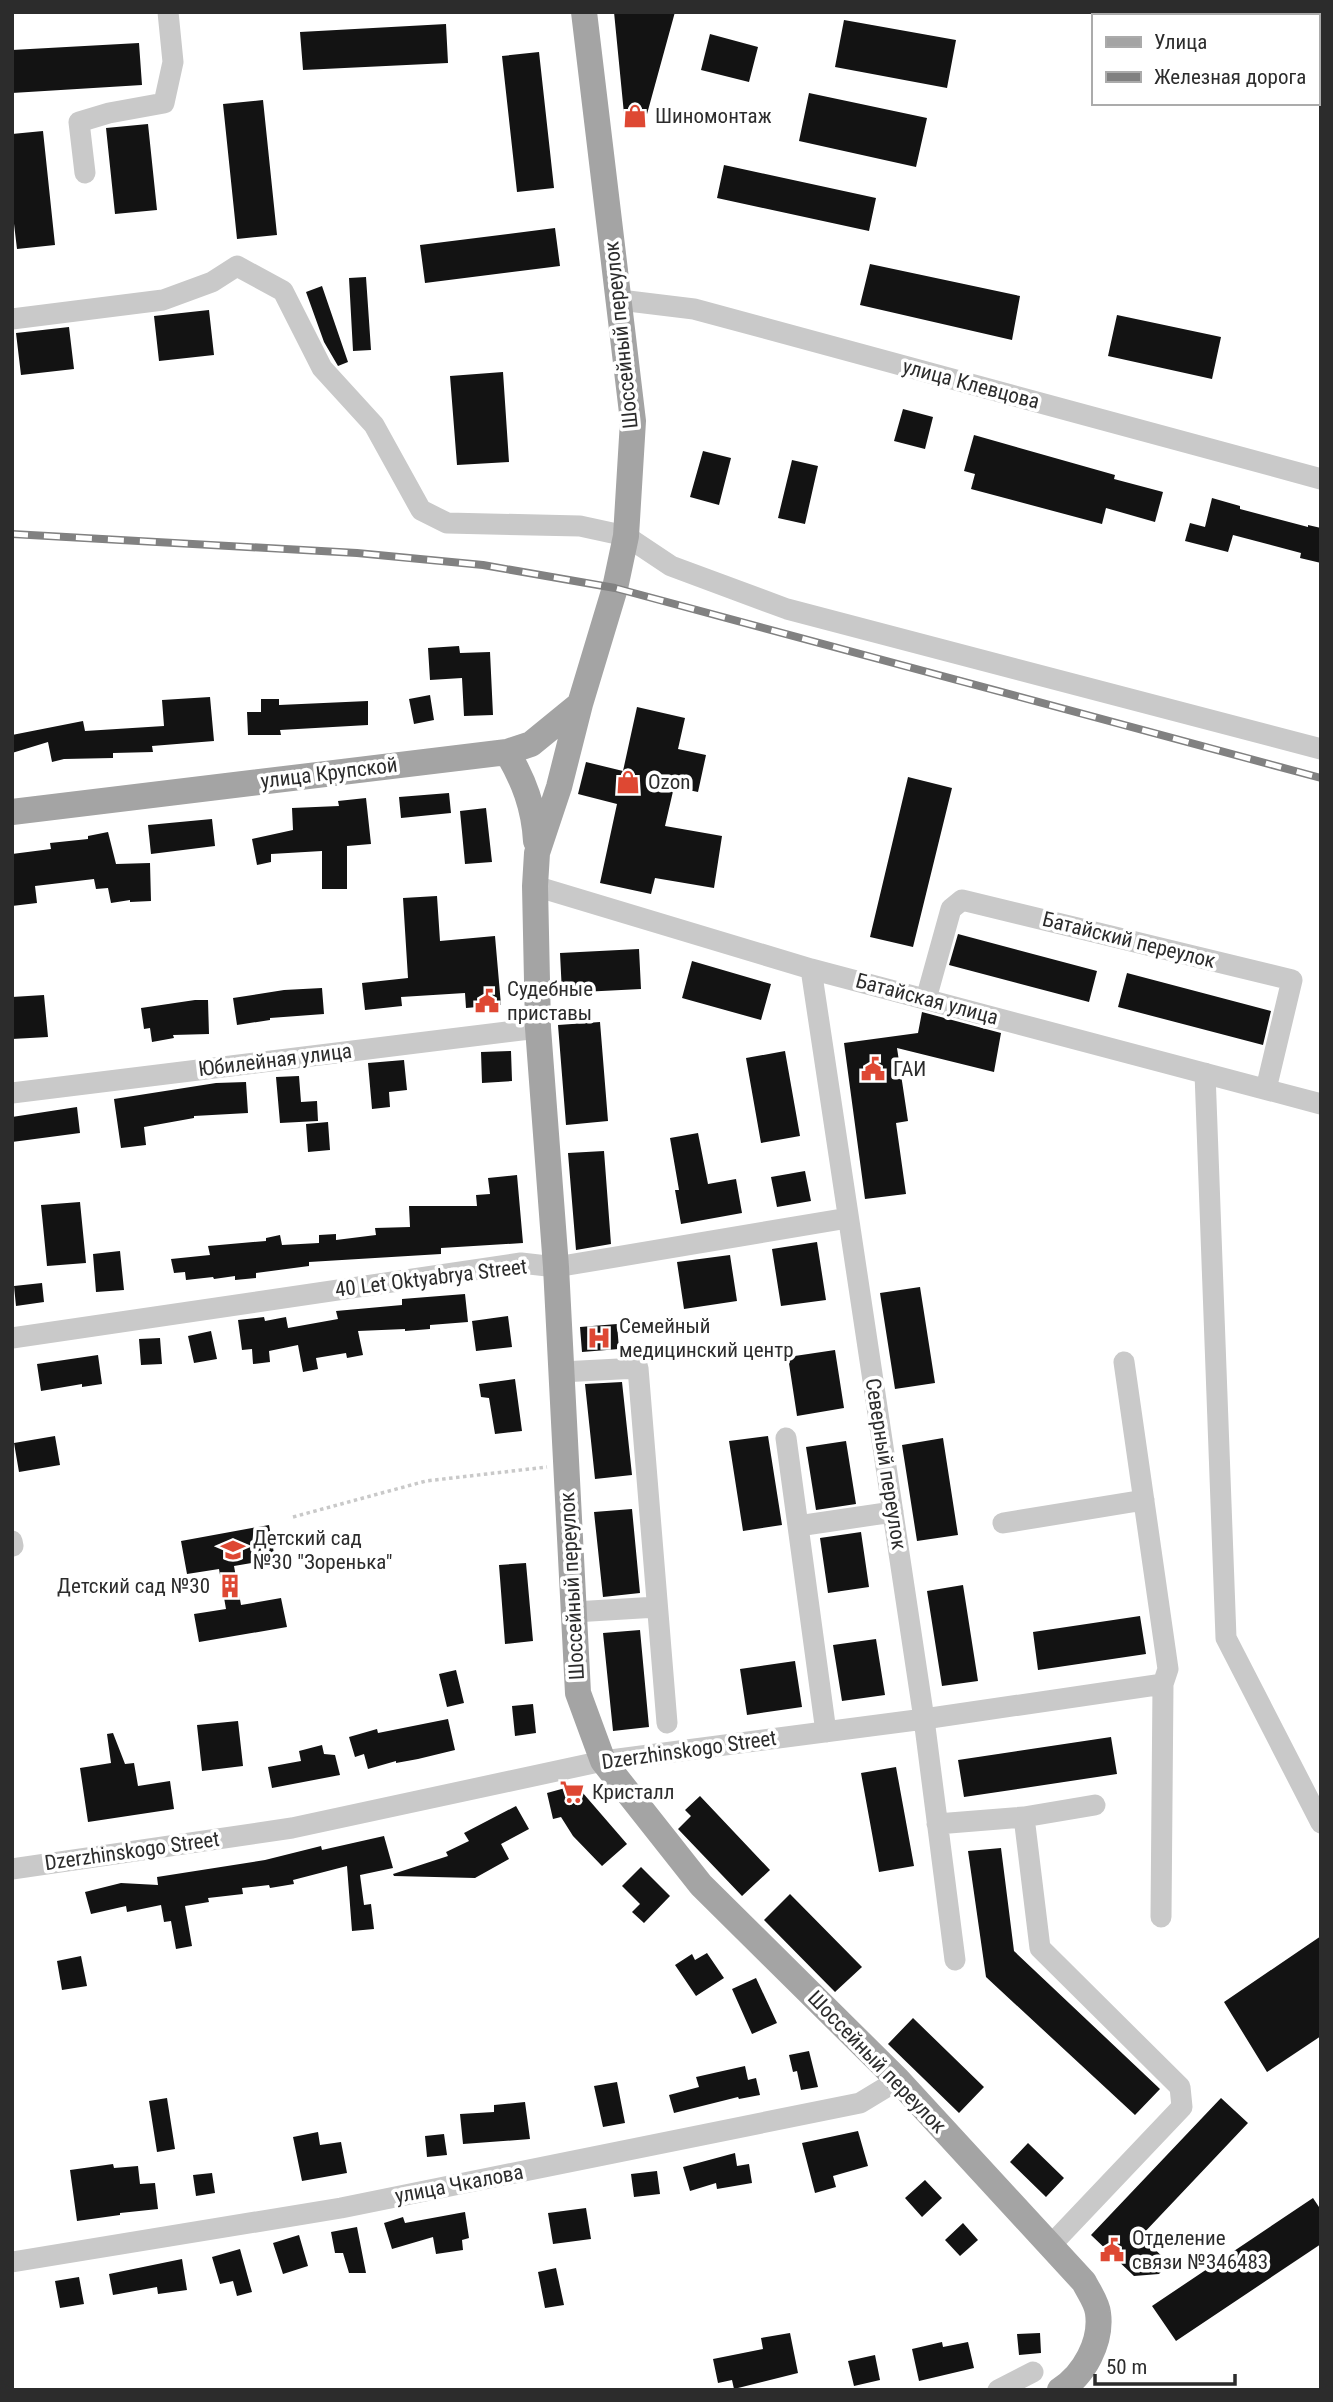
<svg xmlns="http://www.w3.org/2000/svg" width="1333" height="2402" viewBox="0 0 1333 2402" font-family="'Roboto Condensed',sans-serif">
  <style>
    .building { fill: #131313 }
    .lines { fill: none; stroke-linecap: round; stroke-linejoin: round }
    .path { stroke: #c9c9c9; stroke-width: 3.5; stroke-dasharray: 3.5 3.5; stroke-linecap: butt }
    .minor { stroke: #c9c9c9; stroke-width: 21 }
    .major { stroke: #a4a4a4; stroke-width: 26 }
    .rail-casing { stroke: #818181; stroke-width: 8 }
    .rail { stroke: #fff; stroke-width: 5; stroke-dasharray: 16; stroke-linecap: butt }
    .labels { text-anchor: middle; stroke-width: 7; stroke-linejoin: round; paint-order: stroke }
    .poi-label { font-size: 21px; fill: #2c2c2c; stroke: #fff; text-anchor: start }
    .street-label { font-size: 21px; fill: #2c2c2c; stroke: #fff }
  </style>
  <rect width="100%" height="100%" fill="#fff"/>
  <path class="building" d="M614,12H675L644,125L625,124Z
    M844,20L956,40L947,88L835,67Z
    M446,24L448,63L303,70L300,32Z
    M710,34L758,47L749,82L701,70Z
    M139,43L142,85L12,93V50Z
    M539,52L554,188L517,192L502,56Z
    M809,93L927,118L916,167L799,141Z
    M263,100L277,235L237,239L223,104Z
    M148,124L157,210L115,214L106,128Z
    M43,131L55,245L17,249L12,207V134Z
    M724,165L876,198L869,231L717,198Z
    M555,228L560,266L425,283L420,245Z
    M870,264L1020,296L1012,340L860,305Z
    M366,277L371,350L353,351L349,278Z
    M322,286L348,362L338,366L324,342L306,292Z
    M209,310L214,355L159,361L154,316Z
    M1117,315L1221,337L1212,379L1108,356Z
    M69,327L74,369L21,375L16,333Z
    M503,372L509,462L457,465L450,376Z
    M903,409L933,417L925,449L894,441Z
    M974,435L1115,475L1114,479L1163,492L1155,522L1106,508L1102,524L971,489L975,474L964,471Z
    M703,451L731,458L719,505L690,497Z
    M792,460L818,466L805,524L778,518Z
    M1212,498L1240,506V509L1308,527V525L1321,528V563L1300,558L1301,553L1233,535L1228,552L1185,541L1190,523L1205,527Z
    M459,646L460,653L490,652L493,715L464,716L462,678L430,680L428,648Z
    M430,695L434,720L414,724L409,699Z
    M210,697L214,741L152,746L153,752L113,753V758L64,759L52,762L48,742L12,753V735L83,721L85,731L164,726L162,700Z
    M261,699H279V705L368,701V725L280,730L281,735H248L247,712H261Z
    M637,707L685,718L678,749L706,755L698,792L674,787L665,826L722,836L714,888L655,878L651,894L600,883L617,804L578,794L586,762L623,771Z
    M908,777L952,788L913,947L870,937Z
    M449,793L451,813L401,818L399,797Z
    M366,798L371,844L347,846V889H322V851L271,854V862L257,865L252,839L293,830L292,808L339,806L338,801Z
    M486,808L492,862L465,864L460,811Z
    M212,819L215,846L151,854L148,825Z
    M108,832L116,864L150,863L151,901L130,902V900L111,903L108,888L96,889L94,879L35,886L37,903L12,906V854L51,849L50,843L88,839V836Z
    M437,896L440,941L495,936L501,1005L466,1008L465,993L401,997L402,1006L365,1010L362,983L408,978L403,898Z
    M958,934L1097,971L1089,1002L949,965Z
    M639,949L641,989L562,993L560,953Z
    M692,961L771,984L761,1020L682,998Z
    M1127,973L1271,1011L1263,1045L1118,1007Z
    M322,988L324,1014L270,1018V1020L237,1025L233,998L284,990Z
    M44,995L48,1037L12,1039V997Z
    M195,1000H208L209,1034L173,1035L174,1038L152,1042L150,1028L144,1029L141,1008Z
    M922,1012L1001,1033L994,1072L897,1048L908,1121L896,1123L906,1194L865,1199L844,1043L918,1033Z
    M600,1022L608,1121L566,1125L558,1025Z
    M511,1051L512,1081L482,1083L481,1052Z
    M785,1051L800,1136L761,1143L746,1058Z
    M404,1060L407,1090L389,1092L390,1107L372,1109L368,1063Z
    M299,1076L301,1102L317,1101L318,1121L280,1123L276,1077Z
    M246,1082L248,1113L194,1116V1118L144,1127L146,1145L121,1148L114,1099L216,1083Z
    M77,1107L80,1133L12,1142V1117Z
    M328,1122L330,1150L308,1152L306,1124Z
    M698,1133L708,1184L736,1179L742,1213L681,1224L675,1190H679L670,1138Z
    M604,1151L611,1244L576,1250L568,1153Z
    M805,1171L811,1201L777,1207L771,1177Z
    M517,1175L523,1243L441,1248V1254L309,1262V1266L256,1273V1278L235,1280V1276L214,1279L213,1277L186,1280L185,1272L174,1273L171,1259L210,1255L208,1246L266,1241V1238L280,1235L282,1245L319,1243V1235L336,1234V1240L376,1235L375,1228L410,1227L409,1206H477L476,1195L490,1194L488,1178Z
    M80,1202L86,1263L47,1266L41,1205Z
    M817,1242L826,1300L781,1306L772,1249Z
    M120,1251L124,1290L96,1292L93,1254Z
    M730,1255L737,1301L684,1309L677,1262Z
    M42,1283L44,1302L16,1306L14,1286Z
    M920,1287L935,1383L895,1389L880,1293Z
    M465,1294L468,1322L430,1325V1329L405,1331V1329L358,1331L363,1355L347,1358L346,1353L316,1358L318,1369L303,1372L298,1345L269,1351L270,1362L253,1364L252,1349L242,1350L238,1320L264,1317L265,1321L286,1317L288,1328L338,1319L336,1311L402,1305V1299Z
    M508,1316L512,1347L476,1351L472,1321Z
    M617,1324L619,1349L582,1352L580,1327Z
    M211,1331L217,1359L194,1363L188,1336Z
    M160,1338L162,1364L141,1365L139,1339Z
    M835,1350L844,1408L797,1416L788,1357Z
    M98,1355L102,1384L82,1387V1384L41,1391L37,1364Z
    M515,1379L522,1431L495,1434L489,1398L481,1397L479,1384Z
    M622,1382L632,1475L595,1479L585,1384Z
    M55,1436L60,1465L19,1472L14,1443Z
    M768,1436L782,1525L743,1531L729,1441Z
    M943,1438L958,1535L917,1541L902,1445Z
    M846,1441L856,1504L816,1510L806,1447Z
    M632,1509L640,1593L603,1597L594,1512Z
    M269,1525L275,1559L234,1566L241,1605L281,1598L287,1627L199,1642L194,1614L226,1609L219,1569L187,1574L181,1541Z
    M861,1532L869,1587L828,1593L820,1538Z
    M526,1563L533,1641L505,1644L499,1565Z
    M963,1585L978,1681L942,1686L927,1591Z
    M1140,1616L1146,1654L1038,1670L1033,1632Z
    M640,1630L649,1727L613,1731L603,1633Z
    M876,1639L885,1695L842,1701L833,1645Z
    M795,1661L802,1707L747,1715L740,1669Z
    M456,1670L464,1703L447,1707L439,1674Z
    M533,1704L536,1733L515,1736L512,1706Z
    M448,1719L455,1750L418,1759L396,1763V1761L368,1769L364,1754L355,1757L349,1737L377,1729L378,1733Z
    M238,1721L243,1766L202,1771L197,1725Z
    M113,1733L125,1764L134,1763L138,1786L170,1781L174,1809L88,1822L80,1768L111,1763L107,1734Z
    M1111,1737L1117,1774L964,1797L958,1760Z
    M322,1745L324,1754L335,1755L340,1775L272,1788L268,1767L301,1761L299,1751Z
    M896,1767L914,1866L879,1872L861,1773Z
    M576,1785L627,1844L602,1866L573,1836L561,1817L553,1819L547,1793Z
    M700,1796L770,1870L742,1896L678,1829L691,1816L685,1810Z
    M516,1806L529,1829L501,1844L509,1859L475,1878L394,1876L393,1874L448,1856L446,1852L469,1841L464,1833Z
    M384,1836L393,1868L360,1875L364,1905L371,1904L374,1929L352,1931L347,1866L293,1880L294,1884L270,1888L269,1885L242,1888L243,1894L208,1898L209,1902L185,1906L192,1946L176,1949L171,1921L164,1922L161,1905L127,1912L126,1906L91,1914L85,1892L121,1883L158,1885L157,1877L265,1860L321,1846L322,1850Z
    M1001,1848L1014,1951L1160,2089L1135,2115L986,1977L968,1851Z
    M641,1867L670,1896L644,1923L632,1912L640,1904L622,1886Z
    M790,1894L862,1967L835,1992L764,1920Z
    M1321,1936V2036L1267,2072L1224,2002Z
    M707,1953L724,1978L696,1996L675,1965L692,1954L695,1960Z
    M81,1956L87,1986L62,1990L57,1961Z
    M756,1978L777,2023L752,2034L732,1989Z
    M913,2018L984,2087L959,2113L888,2044Z
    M809,2051L818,2087L801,2090L797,2071L793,2072L789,2055Z
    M745,2066L748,2080L756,2078L760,2095L739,2099L738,2097L674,2113L669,2095L699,2087L696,2077Z
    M617,2082L625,2123L603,2127L594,2086Z
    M167,2098L175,2149L157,2152L149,2101Z
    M1221,2098L1248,2123L1141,2236L1169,2263L1159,2274L1134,2276L1091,2235Z
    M525,2102L530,2139L463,2144L460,2114L494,2112V2105Z
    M858,2131L868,2166L833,2176L836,2187L815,2193L802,2143Z
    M318,2132L320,2145L341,2142L347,2173L302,2181L293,2137Z
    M444,2134L447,2155L427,2157L425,2136Z
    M1028,2143L1064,2178L1046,2197L1010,2162Z
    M735,2153L737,2166L749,2164L752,2183L717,2189L716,2183L690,2191L683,2167Z
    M113,2164L114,2168L138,2166L140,2184L155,2183L158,2209L120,2213V2215L77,2221L70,2170Z
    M657,2171L660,2194L634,2197L631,2174Z
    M212,2173L215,2193L196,2196L193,2175Z
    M925,2180L942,2198L922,2217L905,2198Z
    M1313,2198L1321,2210V2244L1176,2341L1152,2306Z
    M586,2208L591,2239L553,2244L548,2213Z
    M465,2212L469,2238L462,2240L463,2250L436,2254L433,2237L392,2249L384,2223L403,2217L405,2223Z
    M963,2223L978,2240L960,2256L945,2240Z
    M357,2227L366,2273H349L343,2253H335L331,2232Z
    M299,2235L308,2266L283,2274L273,2243Z
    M240,2249L252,2292L237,2296L233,2281L220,2284L212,2257Z
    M182,2259L187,2290L158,2294L157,2287L113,2295L109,2274Z
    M556,2268L564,2305L545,2308L538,2272Z
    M79,2277L84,2304L60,2308L55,2281Z
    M790,2333L798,2373L734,2389L732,2380L718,2383L713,2359L763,2349L761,2338Z
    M1040,2333L1041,2353L1019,2355L1017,2334Z
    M942,2342L943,2347L968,2342L974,2368L919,2381L912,2349Z
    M875,2355L880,2380L854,2386L848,2361Z"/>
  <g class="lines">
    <path class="path" d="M293,1517L426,1481L547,1467"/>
    <path class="minor" d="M85,173L79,122L109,113L164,103L173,62L168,12
      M620,300L694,309L1321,479
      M12,319L163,300L212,282L237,266L283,291L322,368L374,425L421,510L447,523L580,526L626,536L671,566L787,609L1321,749
      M535,886L811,969L1321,1104
      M811,969L924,1719L955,1960
      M926,999L951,909L962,900L1292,980L1266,1089
      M1205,1073L1226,1638L1321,1823
      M12,1093L538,1028
      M12,1338L521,1263L556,1267L848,1218
      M1124,1362L1168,1669L1163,1684L1161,1917
      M561,1372L638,1368L667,1723
      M786,1438L826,1732
      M1003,1523L1144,1500
      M798,1526L893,1512
      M12,1541L13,1546
      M574,1612L657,1607
      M1024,1817L1095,1805
      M937,1824L1024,1817L1040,1948L1180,2087L1182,2107L1050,2246
      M12,1869L292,1828L603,1761L924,1719L1163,1684
      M12,2262L341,2208L860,2103L898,2080
      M998,2390L1033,2372"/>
    <path class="major" d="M584,12L633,421L626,536L615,588L580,704L559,787L537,853L535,886L538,1028L556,1267L578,1693L603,1761L701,1885L898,2080L1084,2282C1089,2292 1097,2303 1098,2313C1102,2342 1084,2375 1060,2390
      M507,752C524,781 534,807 536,841
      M12,812L507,752L531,744L580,704"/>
    <g class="rail-casing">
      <path id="rail" d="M12,534L357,553L483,565L615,588L1321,778"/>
    </g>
    <use href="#rail" class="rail"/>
  </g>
  <defs>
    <g id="shop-bare" transform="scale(1.89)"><path d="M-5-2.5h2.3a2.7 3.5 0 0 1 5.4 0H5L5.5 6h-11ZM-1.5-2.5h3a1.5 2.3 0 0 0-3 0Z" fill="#de4833" stroke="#fff" stroke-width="2.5" paint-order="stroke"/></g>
    <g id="civic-bare" transform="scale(1.89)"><path d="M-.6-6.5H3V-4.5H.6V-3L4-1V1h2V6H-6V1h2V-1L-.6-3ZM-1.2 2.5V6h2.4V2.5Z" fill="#de4833" stroke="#fff" stroke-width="2.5" paint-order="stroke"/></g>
    <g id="hospital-bare" transform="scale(1.89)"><path d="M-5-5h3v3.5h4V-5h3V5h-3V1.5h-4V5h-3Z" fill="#de4833" stroke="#fff" stroke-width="2.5" paint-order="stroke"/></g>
    <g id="school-bare" transform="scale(1.89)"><path d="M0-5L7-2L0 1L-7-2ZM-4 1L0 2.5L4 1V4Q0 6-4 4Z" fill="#de4833" stroke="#fff" stroke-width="2.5" paint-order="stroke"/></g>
    <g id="building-bare" transform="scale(1.89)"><path d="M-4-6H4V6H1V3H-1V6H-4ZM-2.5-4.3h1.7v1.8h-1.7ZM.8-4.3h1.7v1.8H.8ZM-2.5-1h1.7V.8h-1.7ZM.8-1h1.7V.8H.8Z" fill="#de4833" stroke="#fff" stroke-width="2.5" paint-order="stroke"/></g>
    <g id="supermarket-bare" transform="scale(1.89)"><path d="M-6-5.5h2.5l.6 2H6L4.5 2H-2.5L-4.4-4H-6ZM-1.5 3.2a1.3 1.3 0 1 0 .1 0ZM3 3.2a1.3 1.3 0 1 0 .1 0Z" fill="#de4833" stroke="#fff" stroke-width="2.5" paint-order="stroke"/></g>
  </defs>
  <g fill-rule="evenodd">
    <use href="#shop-bare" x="635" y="116"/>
    <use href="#shop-bare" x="628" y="782"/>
    <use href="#civic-bare" x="487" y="1001"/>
    <use href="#civic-bare" x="873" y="1069"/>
    <use href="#hospital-bare" x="599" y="1338"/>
    <use href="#school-bare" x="233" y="1550"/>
    <use href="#building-bare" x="230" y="1586"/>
    <use href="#supermarket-bare" x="572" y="1792"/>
    <use href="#civic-bare" x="1112" y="2250"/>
  </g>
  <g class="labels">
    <g class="poi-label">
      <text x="655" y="123">Шиномонтаж</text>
      <text x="648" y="789">Ozon</text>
      <text x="507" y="996">Судебные<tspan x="507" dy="24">приставы</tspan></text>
      <text x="893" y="1076">ГАИ</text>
      <text x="619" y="1333">Семейный<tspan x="619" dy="24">медицинский центр</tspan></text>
      <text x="253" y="1545">Детский сад<tspan x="253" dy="24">№30 "Зоренька"</tspan></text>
      <text x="210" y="1593" text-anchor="end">Детский сад №30</text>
      <text x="592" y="1799">Кристалл</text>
      <text x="1132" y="2245">Отделение<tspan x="1132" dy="24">связи №346483</tspan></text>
    </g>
    <g class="street-label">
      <text transform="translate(621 335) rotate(-96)" y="7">Шоссейный переулок</text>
      <text transform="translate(971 384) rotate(15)" y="7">улица Клевцова</text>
      <text transform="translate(329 773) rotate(-7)" y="7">улица Крупской</text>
      <text transform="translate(1129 940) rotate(14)" y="7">Батайский переулок</text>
      <text transform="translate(927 999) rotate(15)" y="7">Батайская улица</text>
      <text transform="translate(275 1060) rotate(-7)" y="7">Юбилейная улица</text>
      <text transform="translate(431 1278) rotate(-7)" y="7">40 Let Oktyabrya Street</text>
      <text transform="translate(886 1464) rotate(81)" y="7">Северный переулок</text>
      <text transform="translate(572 1586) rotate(-93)" y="7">Шоссейный переулок</text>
      <text transform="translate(689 1750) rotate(-8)" y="7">Dzerzhinskogo Street</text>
      <text transform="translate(132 1851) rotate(-8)" y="7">Dzerzhinskogo Street</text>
      <text transform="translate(877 2062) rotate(46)" y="7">Шоссейный переулок</text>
      <text transform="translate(459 2184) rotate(-11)" y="7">улица Чкалова</text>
    </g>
  </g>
  <rect width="1333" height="2402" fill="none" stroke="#2c2c2c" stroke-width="28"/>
  <rect x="1092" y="14" width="228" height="91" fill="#ffffff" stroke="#ababab" stroke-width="2"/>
  <rect x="1106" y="37" width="35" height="10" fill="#a4a4a4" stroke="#ababab" stroke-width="2"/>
  <text x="1154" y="49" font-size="21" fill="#2c2c2c">Улица</text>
  <rect x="1106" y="72" width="35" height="10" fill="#818181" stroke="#ababab" stroke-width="2"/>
  <text x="1154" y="84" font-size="21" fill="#2c2c2c">Железная дорога</text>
  <path d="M1095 2374v10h140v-10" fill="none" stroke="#2c2c2c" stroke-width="3.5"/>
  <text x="1106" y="2374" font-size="21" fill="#2c2c2c" stroke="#ffffff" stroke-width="5" paint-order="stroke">50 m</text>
</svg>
